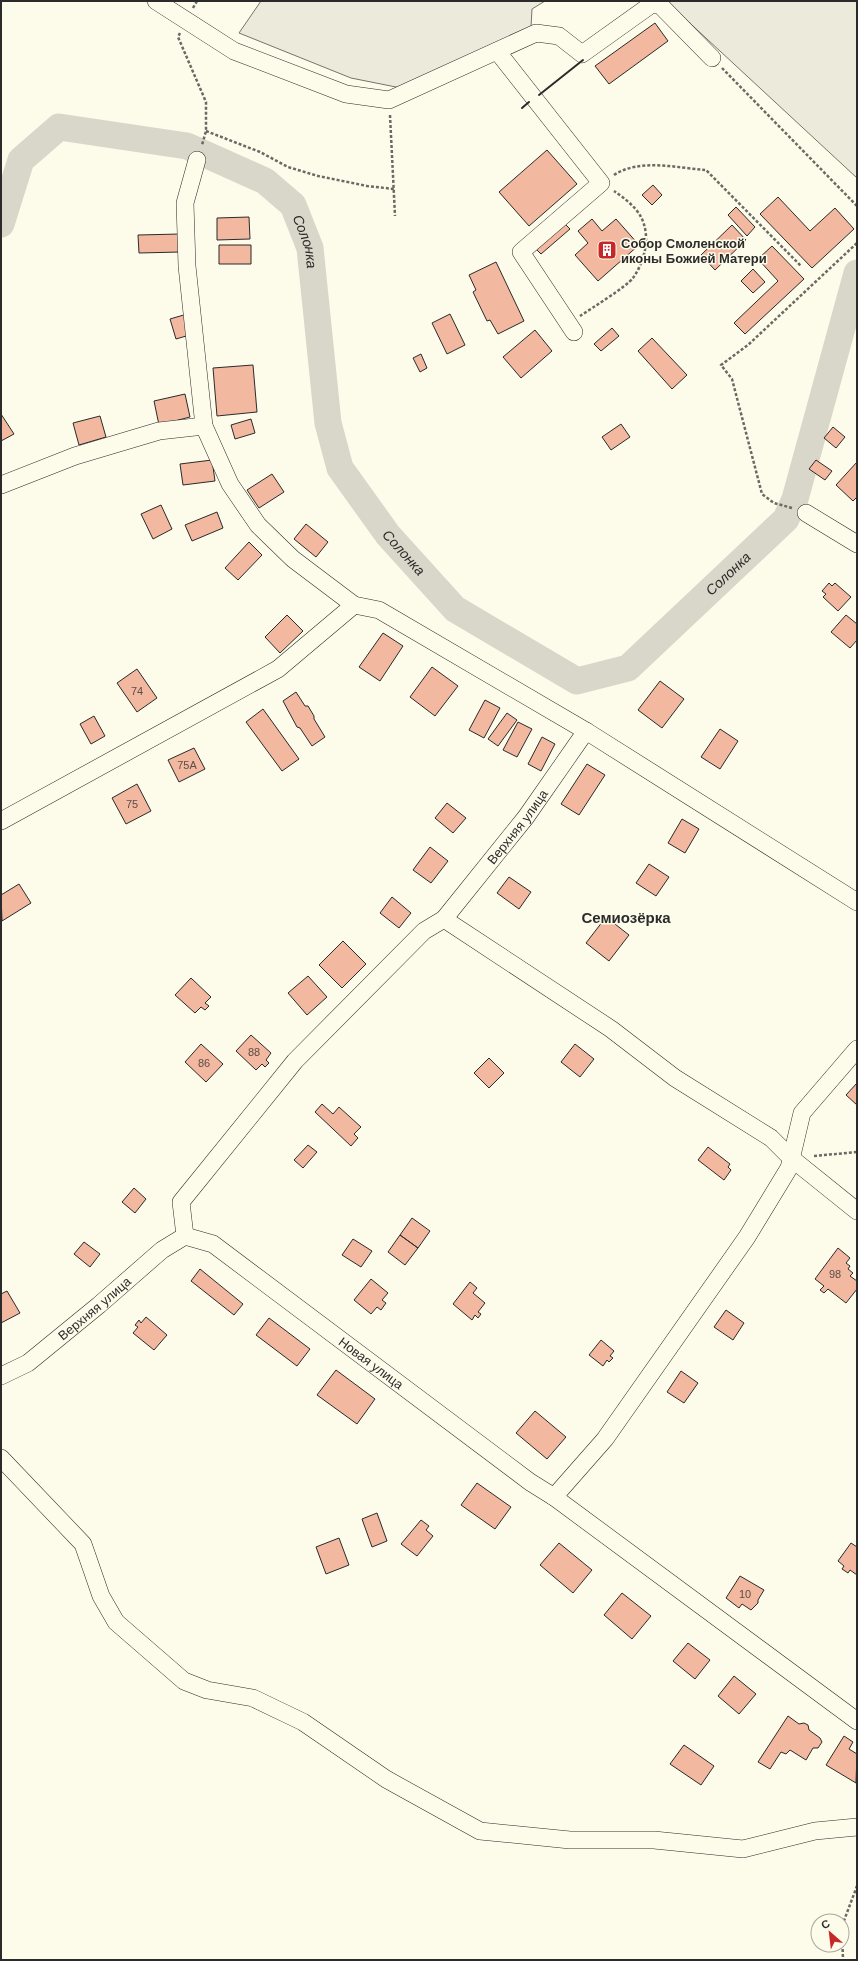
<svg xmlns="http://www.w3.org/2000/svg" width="858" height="1961" viewBox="0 0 858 1961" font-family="Helvetica,sans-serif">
	<rect width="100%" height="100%" fill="#fdfbea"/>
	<!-- green -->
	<path fill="#ecebdb" stroke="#74746e" d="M261 1H545L532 9 531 27 401 88 351 78 239 33Z
		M666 1H857V178Z"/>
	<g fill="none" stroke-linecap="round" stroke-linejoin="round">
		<!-- river -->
		<path stroke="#d8d7c9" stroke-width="27" id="s1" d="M1 224 21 160 59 127 187 146 265 181 293 205 310 248 328 423 340 468 388 535 455 609 577 681 628 668 786 519 795 499 857 273"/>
	</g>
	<!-- building -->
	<path fill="#f2b8a0" stroke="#2b2b2b" d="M655 23 668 41 609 84 595 66Z
		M547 150 577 184 529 226 499 192Z
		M653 185 662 195 652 205 642 195Z
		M778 197 810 231 835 208 854 229 812 268 760 214Z
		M736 207 755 227 747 236 728 215Z
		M249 217 250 239 217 240V218Z
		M592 219 602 231 616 219 639 245 598 281 575 255 588 243 578 231Z
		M564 223 570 229 541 254 535 248Z
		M732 225 746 240 715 270 701 255Z
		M180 234V252L139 253 138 235Z
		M219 245H251V264H219Z
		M772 246 804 279 745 334 734 323 778 281 758 259Z
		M496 262 524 321 498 334 490 320 487 321 473 292 476 290 469 275Z
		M753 269 765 282 753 293 741 281Z
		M187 314 193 334 176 339 170 319Z
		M450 314 465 345 447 354 432 323Z
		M612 328 619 336 601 351 594 344Z
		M535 330 552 351 521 378 503 357Z
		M652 338 687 375 672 389 638 351Z
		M421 354 427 368 420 372 413 358Z
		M253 365 257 412 217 416 213 368Z
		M185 394 190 417 159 425 154 401Z
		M1 414 14 434 1 441Z
		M100 416 106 437 79 445 73 423Z
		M251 419 255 433 235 439 231 425Z
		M621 424 630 437 611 450 602 437Z
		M833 427 845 437 836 448 824 438Z
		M212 460 215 481 183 485 180 464Z
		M816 460 832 471 825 480 809 469Z
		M857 462V497L853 501 836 485Z
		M272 474 284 492 259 508 247 490Z
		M161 505 172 529 153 539 141 514Z
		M217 512 223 528 192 541 185 525Z
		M306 524 328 542 316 557 294 539Z
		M249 542 262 555 238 580 225 568Z
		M829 583 832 586 835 583 851 597 838 611 823 597 826 594 822 591Z
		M287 615 303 631 280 653 265 637Z
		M846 615 857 624V640L850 648 831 632Z
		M383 633 403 646 380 681 359 667Z
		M432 667 458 686 435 716 410 697Z
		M137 669 157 698 137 712 117 683Z
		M660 681 684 699 662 728 638 710Z
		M296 692 305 706H308L314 716V719L325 737 312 746 300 728 297 727 283 701Z
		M485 700 500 708 484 738 469 730Z
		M263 709 299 759 282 771 246 722Z
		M507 713 517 720 498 746 488 739Z
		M94 716 105 736 91 744 80 724Z
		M518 722 532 729 517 757 503 750Z
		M720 729 738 741 720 769 701 757Z
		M542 737 555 744 541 771 528 764Z
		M194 748 205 769 179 782 168 760Z
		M587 764 605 775 579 815 561 804Z
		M137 784 151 811 126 824 112 798Z
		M447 803 466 818 453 833 435 818Z
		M682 819 699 829 685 853 668 843Z
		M430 847 448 861 431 883 413 870Z
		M649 864 669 877 656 896 636 883Z
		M509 877 531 892 519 909 497 893Z
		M19 884 31 903 2 921 1 895Z
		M392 897 411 913 399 928 380 913Z
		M606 917 629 935 609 961 586 943Z
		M343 941 366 964 342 988 319 965Z
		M308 976 327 997 307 1015 288 993Z
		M191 978 211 997 205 1003 209 1006 205 1010 201 1007 195 1013 175 995Z
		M251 1035 271 1053 266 1060 269 1063 265 1067 262 1064 256 1070 236 1051Z
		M201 1044 223 1064 206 1082 185 1062Z
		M575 1044 594 1059 580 1077 561 1062Z
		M489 1058 504 1073 489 1088 474 1073Z
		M857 1083V1105L846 1095Z
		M322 1104 333 1114 339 1107 361 1127 354 1134 358 1138 351 1146 315 1112Z
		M308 1145 317 1152 303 1168 294 1160Z
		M708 1147 730 1164 728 1167 731 1170 724 1180 698 1160Z
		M134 1188 146 1199 135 1213 122 1202Z
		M412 1218 430 1231 418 1248 400 1235Z
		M400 1235 418 1248 405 1265 388 1252Z
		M353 1239 372 1251 361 1267 342 1255Z
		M84 1242 100 1254 90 1267 74 1254Z
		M838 1248 850 1258 846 1263 850 1266 848 1269 853 1273 850 1276 857 1281V1289L846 1303 828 1289 824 1293 820 1290 824 1286 815 1279Z
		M200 1269 243 1304 234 1315 191 1281Z
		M371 1279 388 1293 382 1300 386 1303 381 1310 377 1307 371 1314 354 1300Z
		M470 1282 477 1288 473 1293 485 1303 478 1312 481 1314 478 1318 475 1315 472 1320 453 1304Z
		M7 1291 20 1313 1 1323V1294Z
		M726 1310 744 1323 733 1340 714 1327Z
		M146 1317 167 1335 154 1350 133 1333 138 1327 135 1325 139 1320 141 1323Z
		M269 1318 310 1349 297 1366 256 1335Z
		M601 1340 614 1351 610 1356 613 1358 609 1362 607 1360 603 1366 589 1355Z
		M336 1370 375 1399 357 1424 317 1395Z
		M681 1371 698 1383 684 1403 667 1392Z
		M535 1411 566 1437 547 1459 516 1433Z
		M477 1483 511 1507 495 1529 461 1505Z
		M377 1513 387 1541 372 1547 362 1519Z
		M421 1520 429 1526 426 1530 433 1536 417 1556 401 1544Z
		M339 1538 349 1565 326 1574 316 1547Z
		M559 1543 592 1570 573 1593 540 1565Z
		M851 1543 857 1547V1575L850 1570 848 1573 842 1569 844 1566 838 1561Z
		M740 1576 764 1590 758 1600V1603L751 1610 742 1604 739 1608 726 1598Z
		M622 1593 651 1616 632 1639 604 1615Z
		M688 1643 710 1660 695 1679 673 1661Z
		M734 1676 756 1694 739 1714 718 1696Z
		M788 1716 799 1724 804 1723 808 1725 809 1730 820 1738 822 1742 818 1748H813L806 1760 790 1750 786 1754 781 1752 770 1769 758 1762Z
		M844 1736 853 1742 849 1749 857 1754 856 1783 826 1765Z
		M684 1745 714 1766 701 1785 670 1764Z"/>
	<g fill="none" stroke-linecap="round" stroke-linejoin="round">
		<defs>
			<g id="minor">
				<path d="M156 1 234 51 346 94 389 100 536 33 559 36 582 54 652 4 660 5 712 58"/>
				<path d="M497 51 601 183 521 252 574 332"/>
				<path d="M197 160 185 203 187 266 204 426 230 484 258 525 293 559 354 605 379 610 586 731 857 902"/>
				<path d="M1 485 75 456 159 431 204 426"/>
				<path d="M806 513 857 544"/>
				<path d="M1 821 278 669 354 605"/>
				<path d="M444 919 611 1029 675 1078 771 1138 791 1158 857 1211"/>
				<path id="s2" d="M185 1236 213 1244 530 1482 554 1497 857 1721"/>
				<path id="s3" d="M185 1236 181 1202 295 1061 424 931 444 919 526 817 586 731"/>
				<path id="s4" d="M1 1376 28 1363 99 1305 162 1250 185 1236"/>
				<path d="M1 1458 83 1544 101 1596 116 1622 184 1681 207 1690 253 1698 303 1722 386 1779 480 1831 570 1840H654L743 1849 815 1831 857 1827"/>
				<path d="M554 1497 605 1439 747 1237 789 1168 802 1113 857 1049"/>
			</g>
		</defs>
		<!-- minor casing -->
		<use href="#minor" stroke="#2b2b2b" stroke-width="18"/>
		<!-- path -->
		<path stroke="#6a6964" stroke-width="2.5" stroke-dasharray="3 2" stroke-linecap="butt" d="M193 8 197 1
			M180 33 178 37 206 102V131L202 145
			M722 68 857 206
			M390 115 395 216
			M206 131 260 152 288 167 318 176 367 186 394 189
			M614 175C640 158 677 168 706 170L801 266
			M580 316C592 308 626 287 633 278 645 261 651 236 641 217 636 207 623 197 614 191
			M792 508 774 503 762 494 732 379 721 365 748 345 857 243
			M814 1156 857 1152
			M842 1926 857 1886
			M842 1929 843 1960"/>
		<!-- minor -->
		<use href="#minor" stroke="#fdfbea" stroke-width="17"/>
		<!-- wall -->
		<path stroke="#2b2b2b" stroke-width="2" d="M539 95 583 60
			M522 108 529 102"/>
	</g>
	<!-- icons -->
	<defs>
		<symbol id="building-square" viewBox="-11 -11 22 22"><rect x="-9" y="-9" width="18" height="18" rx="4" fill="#c62828" stroke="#fdfbea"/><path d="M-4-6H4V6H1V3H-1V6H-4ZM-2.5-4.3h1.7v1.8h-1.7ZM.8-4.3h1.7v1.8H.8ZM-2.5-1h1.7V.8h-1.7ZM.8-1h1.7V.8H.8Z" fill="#fff"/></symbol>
	</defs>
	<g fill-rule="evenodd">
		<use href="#building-square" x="596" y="239" width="22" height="22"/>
	</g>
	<g text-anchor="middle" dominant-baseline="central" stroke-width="3" stroke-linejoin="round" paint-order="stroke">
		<!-- number labels -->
		<g font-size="11" fill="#5d4e48">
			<text x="137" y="691">74</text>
			<text x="187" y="765">75А</text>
			<text x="132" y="804">75</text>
			<text x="254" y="1052">88</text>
			<text x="204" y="1063">86</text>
			<text x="835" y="1274">98</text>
			<text x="745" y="1594">10</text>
		</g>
		<!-- poi labels -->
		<g font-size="13" font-weight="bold" fill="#2b2b2b" stroke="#fdfbea" text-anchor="start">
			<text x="621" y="243">Собор Смоленской<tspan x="621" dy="15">иконы Божией Матери</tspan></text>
		</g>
		<!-- street labels -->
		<g font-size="13" fill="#2b2b2b" stroke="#fdfbea">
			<text stroke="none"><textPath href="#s3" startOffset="540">Верхняя улица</textPath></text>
			<text stroke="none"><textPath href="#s4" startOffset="116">Верхняя улица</textPath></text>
			<text stroke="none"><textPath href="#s2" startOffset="227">Новая улица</textPath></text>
		</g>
		<!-- water labels -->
		<g font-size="14" font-style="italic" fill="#2b2b2b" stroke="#fdfbea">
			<text stroke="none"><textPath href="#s1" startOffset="408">Солонка</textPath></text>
			<text stroke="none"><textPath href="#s1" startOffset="744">Солонка</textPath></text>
			<text stroke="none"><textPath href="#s1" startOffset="1152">Солонка</textPath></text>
		</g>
		<!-- quarter labels -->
		<g font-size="15" font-weight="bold" fill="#2b2b2b" stroke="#fdfbea">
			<text x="626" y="917">Семиозёрка</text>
		</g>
	</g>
	<!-- border -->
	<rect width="858" height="1961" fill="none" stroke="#2b2b2b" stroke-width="4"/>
	<!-- north arrow -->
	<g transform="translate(830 1933) rotate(332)"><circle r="19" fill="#fdfbea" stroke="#a9a89e"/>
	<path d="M0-3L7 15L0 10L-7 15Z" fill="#c62828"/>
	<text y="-6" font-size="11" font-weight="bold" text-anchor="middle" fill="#2b2b2b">С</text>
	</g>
</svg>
